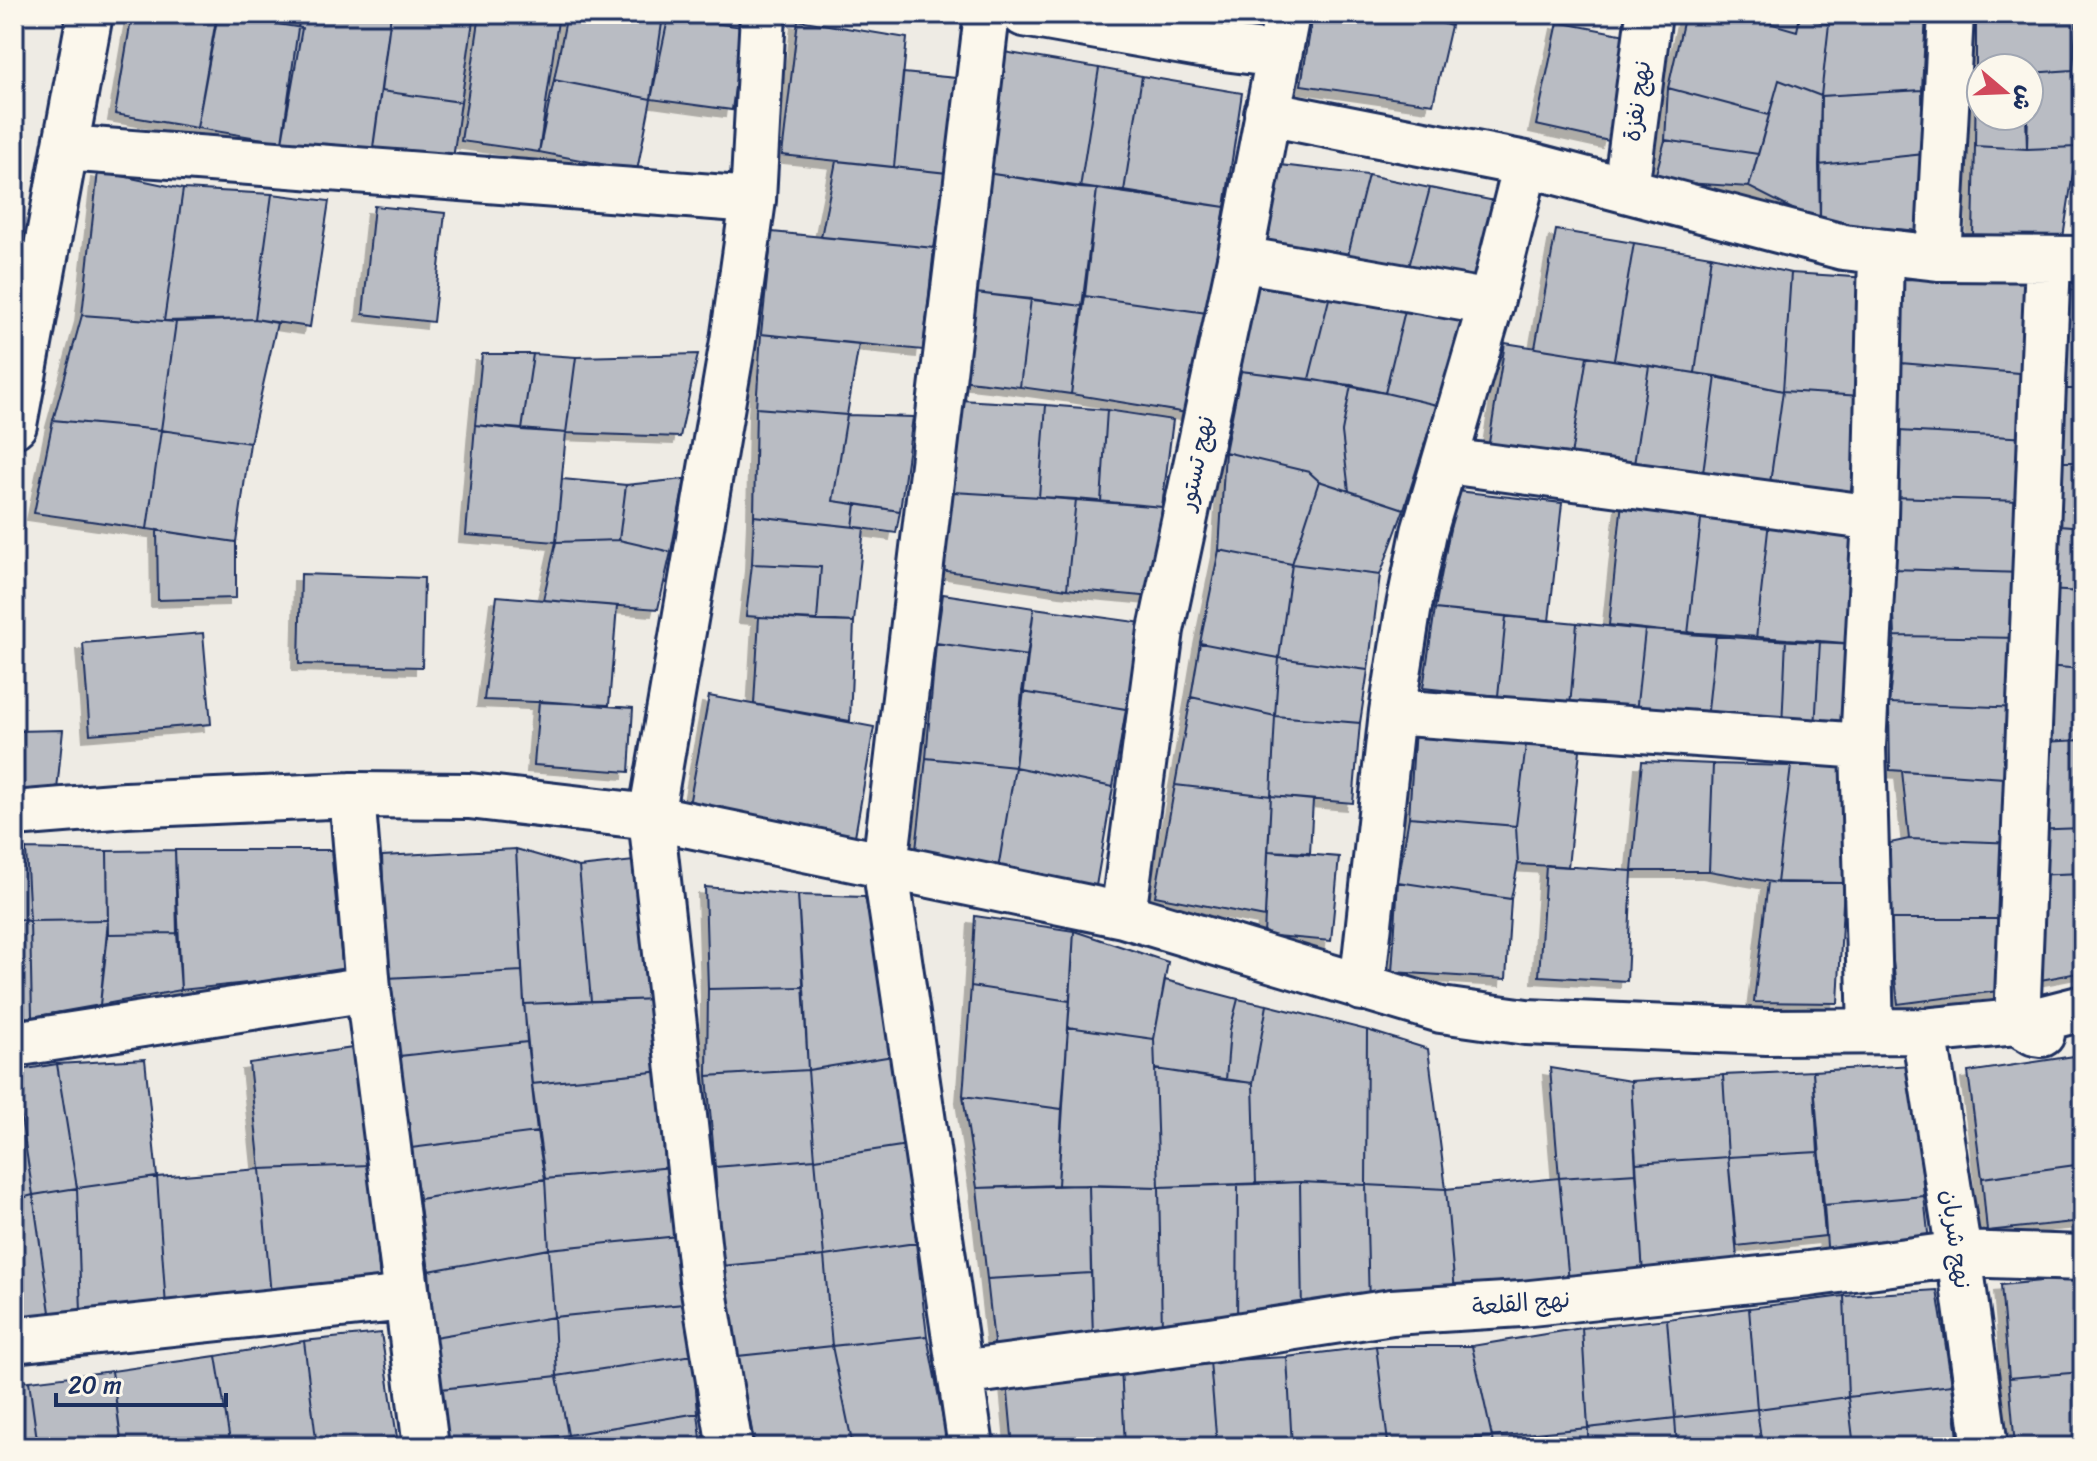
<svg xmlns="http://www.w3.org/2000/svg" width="2097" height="1461" viewBox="0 0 2097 1461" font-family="Sriracha,'Playpen Sans Arabic',sans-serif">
	<defs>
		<filter id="shadow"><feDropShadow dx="-7" dy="7" stdDeviation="0" flood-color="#0004"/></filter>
	</defs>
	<rect width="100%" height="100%" fill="#eeebe4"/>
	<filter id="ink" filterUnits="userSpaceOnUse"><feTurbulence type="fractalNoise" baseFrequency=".0125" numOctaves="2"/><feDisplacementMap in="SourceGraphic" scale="16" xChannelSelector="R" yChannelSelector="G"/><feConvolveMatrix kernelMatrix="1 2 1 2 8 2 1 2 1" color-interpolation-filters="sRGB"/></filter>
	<g filter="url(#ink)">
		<!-- building -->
		<path fill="#b9bcc3" stroke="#1b2f5e" stroke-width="2" filter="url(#shadow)" d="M132 14H217L197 128 115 114Z
			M218 14 302 28 282 142 197 128Z
			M300 14H391L372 155 282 142Z
			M391 14H474L461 102 381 91Z
			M480 14H559L539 152 461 141Z
			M567 14H642L668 19 651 99 554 80Z
			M1158 14H1261L1259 28Z
			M1313 14H1410L1451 26 1433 104 1301 85Z
			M1410 14H1453L1451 26Z
			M1685 14H1738L1797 31 1800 16 1829 24 1821 96 1779 80 1769 115 1668 88Z
			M1738 14H1829V24L1800 16 1797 31Z
			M1829 14H1897L1829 24Z
			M1897 14H1926L1922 90 1821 96 1829 24Z
			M1976 14H2077L2073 70 2029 73V68H1981V72L1976 71Z
			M663 16 743 27 732 110 651 99Z
			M798 20 907 38 894 167 782 155Z
			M1558 22 1631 36 1609 141 1536 125Z
			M1004 52 1099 68 1080 188 986 173Z
			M1099 68 1142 76 1124 191 1080 188Z
			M2073 70 2077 147 2027 149 2029 73Z
			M1976 71 1981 72V116H2026L2027 149 1975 146Z
			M903 73 956 78 947 173 894 167Z
			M1142 76 1242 93 1225 207 1124 191Z
			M554 80 651 99 637 171 539 152Z
			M1779 80 1821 96 1820 223 1749 187Z
			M1668 88 1769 115 1758 154 1665 140Z
			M1922 90 1924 154 1819 165 1821 96Z
			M381 91 461 102 452 166 372 155Z
			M1665 140 1758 154 1749 187 1654 181Z
			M1975 146 2027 149 2077 147 2063 238 1973 236Z
			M1924 154 1921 231 1820 223 1819 165Z
			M836 161 947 173 934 248 821 237Z
			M1280 165 1368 175 1344 271 1265 257Z
			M98 171 183 189 164 321 82 315Z
			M986 173 1097 189 1082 306 966 292Z
			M1368 175 1430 188 1406 278 1344 271Z
			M1430 188 1500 202 1473 288 1406 278Z
			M183 189 272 194 255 319 164 321Z
			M1097 189 1225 207 1207 313 1085 296Z
			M272 194 329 201 310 327 255 319Z
			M374 206 445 213 433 322 363 314Z
			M1556 230 1634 243 1614 360 1535 348Z
			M772 232 934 248 923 350 761 334Z
			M1634 243 1711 256 1695 373 1614 360Z
			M1711 256 1791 273 1783 391 1695 373Z
			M1254 269 1332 287 1309 379 1241 371Z
			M1791 273 1869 278 1861 396 1783 391Z
			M1903 279 2034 280 2030 374 1901 363Z
			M1332 287 1408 298 1385 393 1309 379Z
			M2062 290H2083V389H2056Z
			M966 292 1031 299 1020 387 960 380Z
			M1085 296 1207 313 1187 413 1071 394Z
			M1408 298 1477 310 1437 405 1385 393Z
			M1031 299 1082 306 1071 394 1020 387Z
			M82 315 176 322 161 430 53 420Z
			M255 319 277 323 250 443 161 430 176 322Z
			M761 334 859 344 847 415 756 408Z
			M1505 343 1587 356 1570 462 1488 449Z
			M482 354H533L522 430 475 425Z
			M533 354 576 357 566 433 522 430Z
			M698 354 680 437 566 433 576 357Z
			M1587 356 1649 366 1633 471 1570 462Z
			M1901 363 2030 374 2029 438 1899 431Z
			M1649 366 1716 376 1702 480 1633 471Z
			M1241 371 1351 385 1342 432 1349 491 1319 481 1309 472 1225 452Z
			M1716 376 1783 391 1769 490 1702 480Z
			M1351 385 1437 405 1404 509 1349 491 1342 432Z
			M2056 389H2083V462H2052Z
			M1783 391 1861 396 1850 500 1769 490Z
			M960 400 1046 405 1039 497 953 492Z
			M1046 405 1107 410 1101 502 1039 497Z
			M756 408 847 415 833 501 856 504 853 527 754 516Z
			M1107 410 1173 420 1162 507 1101 502Z
			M847 415 913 417 900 511 833 501Z
			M53 420 161 430 147 529 34 513Z
			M475 425 566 433 556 542 466 535Z
			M161 430 250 443 236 542 147 529Z
			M1899 431 2029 438 2022 501 1891 497Z
			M1225 452 1309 472 1319 481 1292 564 1219 550Z
			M2052 462H2083V527L2048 524Z
			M562 479 626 485 619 540 556 542Z
			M685 479 671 552 619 540 626 485Z
			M1319 481 1404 509 1380 575 1292 564Z
			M1457 491 1562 503 1549 621 1435 609Z
			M953 492 1076 499 1067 589 940 570Z
			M1891 497 2022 501 2023 573 1892 569Z
			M1076 499 1162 507 1153 597 1067 589Z
			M1622 502 1702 511 1688 634 1609 625Z
			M856 504 900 511 896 533 853 527Z
			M1702 511 1769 521 1756 639 1688 634Z
			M754 516 864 528 854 622 817 621 821 567 752 564Z
			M1769 521 1863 529 1856 644 1756 639Z
			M2048 524 2083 527V592L2046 590Z
			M157 530 236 542V598L158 600Z
			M619 540 671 552 658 609 543 600 556 542Z
			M1219 550 1292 564 1279 658 1200 643Z
			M752 564 821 567 817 621 746 616Z
			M1292 564 1380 575 1368 670 1279 658Z
			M1892 569 2023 573 2022 638 1895 636Z
			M301 574 424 578 422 667 299 664Z
			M2046 590 2083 592V669L2044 666Z
			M943 594 1034 608 1028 656 936 643Z
			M497 596 617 606 609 705 484 700Z
			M1034 608 1143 623 1126 709 1022 692Z
			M1435 609 1506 616 1498 696 1423 688Z
			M1506 616 1577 623 1570 707 1498 696Z
			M759 617 854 622 850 721 754 704Z
			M1577 623 1645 630 1636 713 1570 707Z
			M1645 630 1716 634 1707 720 1636 713Z
			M203 633 211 724 90 734 83 643Z
			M1716 634 1786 639 1782 727 1707 720Z
			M1895 636 2022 638V708L1889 703Z
			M1786 639 1820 641 1815 729 1782 727Z
			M1820 641 1856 644 1852 731 1815 729Z
			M936 643 1028 656 1015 767 926 758Z
			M1200 643 1279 658 1275 716 1191 697Z
			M1279 658 1368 670 1360 723 1275 716Z
			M2044 666 2083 669V740L2042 742Z
			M1022 692 1126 709 1113 787 1015 767Z
			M709 696 874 727 855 836 689 805Z
			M1191 697 1275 716 1271 796 1175 785Z
			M539 701 633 708 629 772 534 765Z
			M1889 703 2022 708 2019 779 1890 770Z
			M1275 716 1360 723 1353 803 1271 796Z
			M1415 729 1526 744 1516 826 1409 817Z
			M63 730 57 790 14 789V731Z
			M2083 740V828L2030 830 2042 742Z
			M1526 744 1580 750 1568 867 1518 864 1516 826Z
			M926 758 1015 767 998 869 916 850Z
			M1642 761 1713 764 1709 871H1632Z
			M1713 764 1791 766 1777 883 1709 871Z
			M1791 766H1850L1844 883H1777Z
			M1015 767 1113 787 1096 886 998 869Z
			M1902 771 2019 779 2017 843 1909 839Z
			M1175 785 1271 796 1265 917 1155 896Z
			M1271 796 1313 800 1310 853 1268 851Z
			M1409 817 1516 826 1518 864 1511 899 1398 882Z
			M2083 828V873L2032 875 2030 830Z
			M1909 839 2017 843 2012 919H1888L1890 843Z
			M14 849H26L30 921 14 919Z
			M26 849 107 851 108 920 30 921Z
			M516 849 579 867 591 1001 524 1004Z
			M516 849 522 971 387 978 382 856Z
			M175 850H331L343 973 181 990Z
			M175 850 177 933 108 934 107 851Z
			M1268 851 1339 857 1331 941 1264 935Z
			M643 860 658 999 591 1001 579 867Z
			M1546 865 1632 871 1627 981 1539 976Z
			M2083 873V972L2025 983 2032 875Z
			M1398 882 1511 899 1506 979 1392 972Z
			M1768 882 1844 883 1838 1003 1754 1002Z
			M705 887 798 895 804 987 708 989Z
			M798 895 865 897 899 1055 808 1070Z
			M975 916 1074 931 1070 1001 971 986Z
			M14 919 30 921 32 1017 14 1018Z
			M1888 919H2012L2013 989 1898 1004Z
			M108 920 100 1005 32 1017 30 921Z
			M1074 931 1168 962 1154 1039 1068 1027Z
			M177 933 181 990 100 1005 108 934Z
			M522 971 527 1042 400 1056 387 978Z
			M1165 980 1238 999 1230 1030 1226 1080 1155 1069 1154 1039Z
			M971 986 1070 1001 1062 1109 963 1096Z
			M804 987 808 1070 707 1076 708 989Z
			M658 999 663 1071 532 1084 524 1004Z
			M1238 999 1267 1005 1253 1083 1226 1080 1230 1030Z
			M1267 1005 1367 1030 1366 1185 1300 1182 1256 1184 1253 1083Z
			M1068 1027 1154 1039 1159 1187 1058 1185Z
			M1367 1030 1428 1049 1446 1189 1366 1185Z
			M527 1042 537 1132 411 1148 400 1056Z
			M353 1048 369 1165 260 1169 249 1063Z
			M899 1055 908 1145 815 1159 808 1070Z
			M2081 1055 2083 1164 1982 1178 1968 1072Z
			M145 1059 157 1177 77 1188 57 1064Z
			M57 1064 77 1188 33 1195 14 1071Z
			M1913 1065 1924 1196 1824 1205 1813 1071Z
			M1550 1068 1631 1081 1636 1173 1559 1178Z
			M1155 1069 1253 1083 1256 1184 1159 1187Z
			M808 1070 815 1159 715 1167 707 1076Z
			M14 1071 33 1195 14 1200Z
			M663 1071 672 1167 545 1179 532 1084Z
			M1813 1071 1818 1152 1728 1157 1723 1075Z
			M1723 1075 1728 1157 1636 1163 1631 1081Z
			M963 1096 1062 1109 1058 1185 977 1188Z
			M537 1132 545 1179 419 1199 411 1148Z
			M908 1145 916 1243 824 1256 815 1159Z
			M1818 1152 1825 1236 1737 1246 1728 1157Z
			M1728 1157 1738 1269 1643 1275 1636 1163Z
			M815 1159 824 1256 722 1266 715 1167Z
			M2083 1164V1221L1987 1231 1982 1178Z
			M369 1165 380 1281 271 1296 260 1169Z
			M672 1167 678 1236 549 1249 545 1179Z
			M260 1169 271 1296 166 1307 157 1177Z
			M1636 1173 1643 1275 1569 1282 1559 1178Z
			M157 1177 166 1307 81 1313 77 1188Z
			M1559 1178 1569 1282 1455 1292 1446 1189Z
			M545 1179 549 1249 429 1271 419 1199Z
			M1300 1182 1302 1315 1237 1327 1238 1184Z
			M1300 1182 1366 1185 1369 1306 1302 1315Z
			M1238 1184 1237 1327 1162 1330 1159 1187Z
			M1089 1185 1091 1273 987 1279 977 1188Z
			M1089 1185 1159 1187 1162 1330 1093 1338Z
			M1366 1185 1446 1189 1455 1292 1369 1306Z
			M77 1188 81 1313 52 1326 33 1195Z
			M33 1195 52 1326H14V1200Z
			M1924 1196 1930 1251 1828 1260 1824 1205Z
			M678 1236 683 1304 554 1317 549 1249Z
			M916 1243 927 1336 832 1346 824 1256Z
			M549 1249 554 1317 434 1337 429 1271Z
			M824 1256 832 1346 738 1356 722 1266Z
			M1091 1273 1093 1338 995 1351 987 1279Z
			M2083 1277V1372L2009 1378 2001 1285Z
			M1937 1290 1952 1385 1848 1397 1844 1296Z
			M1844 1296 1848 1397 1757 1409 1749 1308Z
			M683 1304 693 1355 557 1376 554 1317Z
			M1749 1308 1757 1409 1675 1418 1667 1319Z
			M554 1317 557 1376 441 1389 434 1337Z
			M1667 1319 1675 1418 1588 1428 1582 1328Z
			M1582 1328 1588 1428 1492 1437 1472 1346Z
			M381 1333 397 1437 350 1447H317L304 1341Z
			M927 1336 948 1445 936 1447H853L832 1346Z
			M304 1341 317 1447H231L216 1356Z
			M832 1346 852 1442 817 1447H755L738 1356Z
			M1376 1346 1388 1443 1357 1447H1292L1287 1357Z
			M1376 1346H1472L1492 1437 1388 1443Z
			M693 1355 698 1413 568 1435 557 1376Z
			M216 1356 231 1447H122L112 1371Z
			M1287 1357 1292 1447H1217L1210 1361Z
			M1210 1361 1217 1447H1125L1121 1366Z
			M1121 1366 1125 1447H1013L1007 1382Z
			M112 1371 122 1447H38L29 1381Z
			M2083 1372V1447H2015L2009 1378Z
			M557 1376 568 1435 447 1447 441 1389Z
			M29 1381 38 1447H14V1382Z
			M1952 1385 1959 1447H1854L1848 1397Z
			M1848 1397 1854 1447H1762L1757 1409Z
			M1757 1409 1762 1447H1677L1675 1418Z
			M698 1413 702 1447H570L568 1435Z
			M1675 1418 1677 1447H1588V1428Z
			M1588 1428V1447H1493L1492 1437Z
			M568 1435 570 1447H457Z
			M397 1437 399 1447H350Z
			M1492 1437 1493 1447H1388V1443Z"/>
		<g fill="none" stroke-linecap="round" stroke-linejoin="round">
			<defs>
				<path id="minor" d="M1024 14 1200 45 1279 55
					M1267 113 1526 164 1843 247 1938 258 2083 259
					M65 148 753 200
					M1626 189 1649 14
					M1938 258 1951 14
					M1240 259 1491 303
					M14 425 90 14
					M1447 461 1875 518
					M1392 712 1863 746
					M352 795 368 989 426 1447
					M14 814 126 805 352 795 469 796 651 817 1123 915 1441 1010 1526 1022 1767 1032 1924 1031 2036 1020 2083 1008
					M1123 915 1161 630 1240 259 1287 14
					M1362 988 1392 712 1408 611 1424 532 1491 303 1526 164
					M1871 1031 1863 746 1875 518 1881 253
					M1924 1031 1959 1254 1985 1447
					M2042 1034 2035 1033 2017 1022 2048 261
					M14 1044 368 989
					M14 1340 406 1298
					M960 1373 1210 1340 1392 1312 1521 1304 1809 1274 1959 1254 2083 1258
					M730 1447 702 1279 651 817 733 341 753 200 763 14
					M971 1447 885 865 987 14"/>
			</defs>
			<!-- minor casing -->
			<use href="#minor" stroke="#1b2f5e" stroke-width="50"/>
			<!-- minor -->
			<use href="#minor" stroke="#fbf7ec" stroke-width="44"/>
		</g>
	</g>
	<g text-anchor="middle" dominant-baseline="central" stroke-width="8" stroke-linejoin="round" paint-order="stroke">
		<!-- street labels -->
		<g font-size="24" fill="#1b2f5e" stroke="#fbf7ec">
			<text transform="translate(1637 101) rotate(-82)">نهج نفزة</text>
			<text transform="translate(1196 463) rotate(-78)">نهج تستور</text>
			<text transform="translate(1956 1239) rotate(82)">نهج شربان</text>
			<text transform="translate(1521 1303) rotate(-5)">نهج القلعة</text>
		</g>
	</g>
	<!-- margin -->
	<rect width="2097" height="1461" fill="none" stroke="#fbf7ec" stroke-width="48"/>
	<rect x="24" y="24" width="2049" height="1413" fill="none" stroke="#1b2f5e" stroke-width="3" filter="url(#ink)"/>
	<!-- north arrow -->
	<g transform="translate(2005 92) rotate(109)"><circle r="38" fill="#fbf7ec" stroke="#a1a7b3" stroke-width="2"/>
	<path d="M0-6L14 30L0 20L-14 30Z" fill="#d1495b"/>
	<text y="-12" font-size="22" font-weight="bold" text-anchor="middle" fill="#1b2f5e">ش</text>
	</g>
	<!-- scale -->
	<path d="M56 1393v12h170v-12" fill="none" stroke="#1b2f5e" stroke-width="4"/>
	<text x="68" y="1393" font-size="24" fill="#1b2f5e" stroke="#fbf7ec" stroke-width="6" paint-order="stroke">20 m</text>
</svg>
